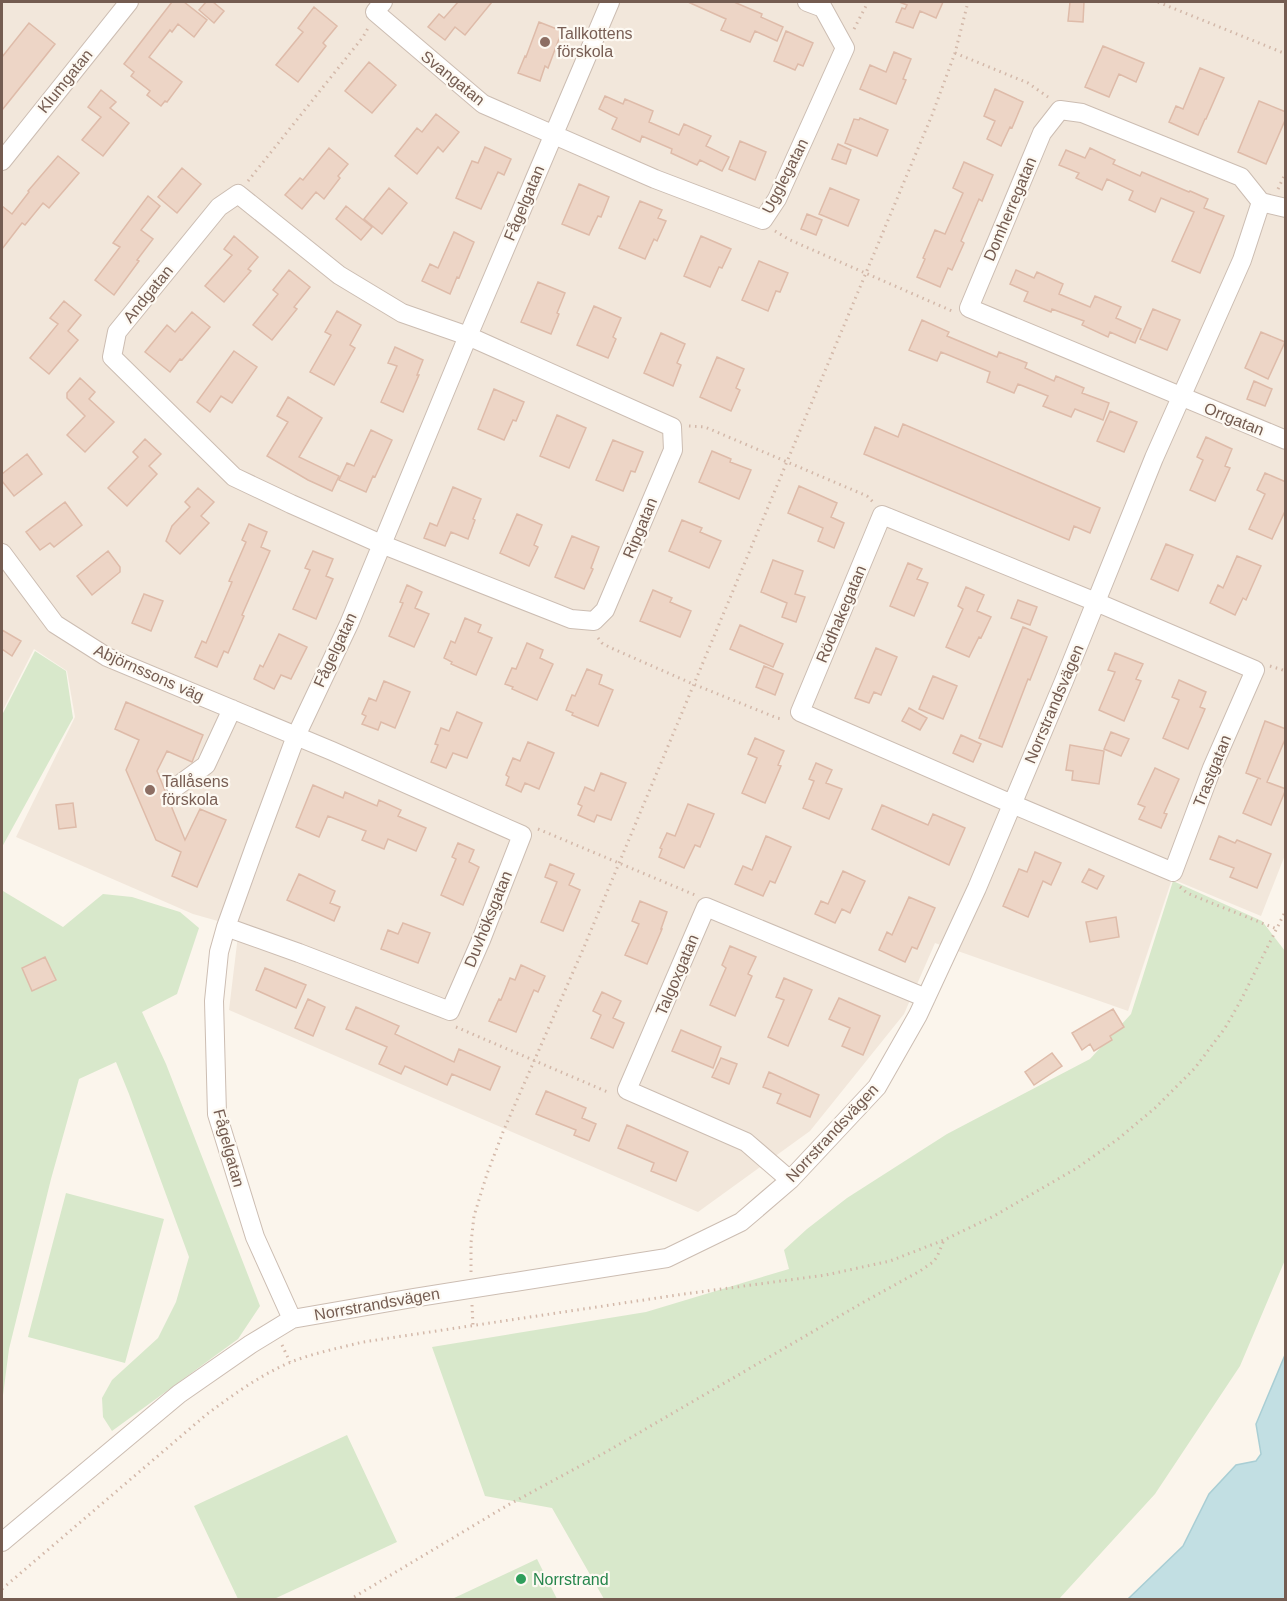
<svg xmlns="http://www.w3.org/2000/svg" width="1287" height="1601" viewBox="0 0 1287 1601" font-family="Helvetica,sans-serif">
	<rect width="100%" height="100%" fill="#fbf5ec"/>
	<!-- residential -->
	<path fill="#f2e7db" d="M2 2H1285V855L1261 916 1172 879 1128 1011 935 943 904 1014 810 1131 698 1212 229 1010 239 927 193 914 16 837 75 717 67 671 34 649 2 712Z"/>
	<!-- green -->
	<path fill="#d8e8cb" d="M35 651 66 671 73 718 2 847V715Z
		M2 858 3 891 63 927 103 894 132 897 180 912 199 928 177 994 142 1012 166 1064 260 1306 238 1339 112 1431 103 1417 102 1398 112 1380 158 1338 176 1302 189 1257 129 1094 116 1062 79 1079 51 1179 9 1349 2 1403Z
		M1173 881 1262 921 1285 951V1260L1240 1366 1155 1494 1059 1599H604L552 1508 485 1496 432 1347 646 1312 789 1269 784 1250 807 1229 847 1198 947 1134 1090 1059 1131 1014Z
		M66 1193 164 1219 125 1363 28 1337Z
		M347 1435 397 1542 274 1599H238L194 1506Z
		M537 1559 557 1599H452Z"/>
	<!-- water -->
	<path fill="#c2dfe3" stroke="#a9ced4" stroke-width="1.5" d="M1285 1355V1599H1128L1183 1546 1209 1494 1236 1465 1256 1461 1261 1454 1256 1424Z"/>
	<!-- building -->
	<path fill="#edd5c6" stroke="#debba9" stroke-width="1.5" d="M172 2H184L207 20 194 37 178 24 172 32 170 30 149 57 182 82 167 102 165 101 161 106 147 95 150 91 131 76 134 72 124 64Z
		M206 2H213L224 11 214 23 199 10Z
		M458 2H492L465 35 455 27 445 40 428 27 439 14 444 18Z
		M688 2H734L762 14 761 17 783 27 777 41 755 31 750 42 721 30 726 19Z
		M899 2H943L936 18 920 11 913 28 896 22 902 8 905 9 907 5Z
		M1070 2H1084L1083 22 1068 21Z
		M314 7 337 26 323 43 326 46 298 82 276 65 303 32 298 28Z
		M539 22 562 31 548 68 545 66 540 81 518 73 525 56 526 57Z
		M29 23 55 44 2 110V57Z
		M786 31 813 43 803 66 798 64 795 70 774 61Z
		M1103 46 1144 63 1136 82 1119 74 1109 97 1085 87Z
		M894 52 911 59 903 79 906 80 896 104 860 89 870 65 886 72Z
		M369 62 396 85 372 113 345 91Z
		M1200 68 1224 78 1206 119H1205L1198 135 1169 122 1176 106 1183 109Z
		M995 89 1023 102 1012 128 1010 127 1001 146 987 139 995 121 984 116Z
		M101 90 116 102 110 108 129 123 103 156 82 140 101 117 88 107Z
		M605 96 623 104 625 99 653 111 649 122 679 135 684 124 711 136 706 146 729 157 722 171 700 160 697 165 671 153 672 149 642 136 640 142 612 129 617 118 599 109Z
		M1259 101 1286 112V118L1266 164 1238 152Z
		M436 114 459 132 443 152 438 147 417 174 395 156 417 128 422 132Z
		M860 118 888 130 877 156 845 143 854 119 859 120Z
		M740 141 766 152 755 180 729 169Z
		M838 144 851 150 846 164 832 159Z
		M485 147 511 159 504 175 498 172 481 209 456 198 472 161 478 163Z
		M329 148 348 164 338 176 340 178 324 199 316 192 302 209 285 195 300 178 303 180Z
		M1090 148 1115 160 1113 164 1140 176 1142 172 1189 192 1190 191 1208 199 1204 208 1224 216 1200 273 1172 261 1194 212 1161 198 1155 212 1129 200 1133 191 1107 179 1102 190 1076 178 1079 173 1059 165 1066 150 1085 158Z
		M58 156 79 173 49 208 43 203 25 225 22 223 2 249V206L12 214 29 192 28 191Z
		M964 162 993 175 982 201 979 199 961 241 964 243 952 270 948 268 940 287 917 277 925 259 923 258 935 230 945 234 963 193 953 188Z
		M182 168 201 184 177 213 158 197Z
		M579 184 609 197 601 217 598 216 589 235 562 224Z
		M389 188 407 203 382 234 364 219Z
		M830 188 859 200 848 226 819 214Z
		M148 196 160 206 141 230 153 239 137 260 139 261 114 295 95 280 120 247 113 243Z
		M640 201 662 210 658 218 666 221 657 241 654 239 645 259 619 248Z
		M346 206 372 227 361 240 336 219Z
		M807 214 822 220 816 235 801 229Z
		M454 232 474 242 459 278 457 277 450 294 422 281 430 264 438 268Z
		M234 236 258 257 248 269 251 271 224 302 205 286 232 255 224 249Z
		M701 236 731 249 722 268 719 267 710 287 684 276Z
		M759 261 788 273 780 292 776 291 768 311 742 300Z
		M289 270 310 287 294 307 297 309 272 340 253 325 278 294 273 290Z
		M1016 270 1034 278 1037 272 1063 284 1059 294 1090 307 1095 296 1121 307 1116 318 1141 329 1135 343 1110 332 1108 337 1082 325 1084 321 1052 309 1051 312 1024 301 1028 292 1010 284Z
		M538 282 565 293 557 313 559 314 551 334 521 322Z
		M64 301 81 315 68 331 78 340 49 374 30 358 58 324 50 318Z
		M594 306 621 318 613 337 616 339 608 358 577 345Z
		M1153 309 1180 320 1167 350 1140 339Z
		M337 311 361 325 350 345 355 348 334 385 310 372 331 335 325 332Z
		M192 312 210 327 182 360 180 359 170 372 145 352 167 325 175 332Z
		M922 320 949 332 947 336 997 357 999 352 1027 363 1025 368 1054 381 1056 376 1084 388 1082 393 1109 403 1103 420 1075 409 1071 417 1043 406 1048 396 1018 384 1014 393 987 382 990 372 941 352 937 361 909 350Z
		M1261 332 1285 342 1268 379 1245 368Z
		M661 333 685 344 677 363 681 365 673 386 644 373Z
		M395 347 423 360 417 375H419L403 412 381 402 397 366 388 363Z
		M234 351 257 367 232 403 221 396 210 412 197 402Z
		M717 357 744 369 736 388 740 390 731 411 700 397Z
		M80 378 95 392 89 399 114 422 85 452 67 435 85 416 67 398V393Z
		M1254 381 1272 389 1265 406 1247 399Z
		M494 389 524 402 516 421 513 420 504 440 478 429Z
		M288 397 322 418 299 457 339 476 332 491 308 480 267 456 288 422 277 416Z
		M1110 411 1137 422 1124 452 1097 441Z
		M557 415 586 428 569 468 540 456Z
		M903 424 1100 508 1090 533 1074 526 1069 540 864 454 875 427 898 437Z
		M371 430 392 440 375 477 373 476 366 492 339 480 347 463 354 466Z
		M1206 437 1232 449 1225 466 1230 468 1215 501 1190 490 1203 460 1197 457Z
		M145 439 161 454 149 466 157 474 127 506 108 488 138 457 133 452Z
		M613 440 643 452 635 472 631 471 623 491 596 480Z
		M712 451 731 459 730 462 751 470 739 499 699 482Z
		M27 454 42 474 14 496 2 481V474Z
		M1265 473 1286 482V509L1272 539 1249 529 1265 494 1257 490Z
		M799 486 837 503 831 517 844 523 834 548 818 541 823 528 788 513Z
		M453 487 481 499 473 519 475 520 468 539 451 532 445 546 424 538 430 523 437 526Z
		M198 488 214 502 201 516 209 523 180 554 166 541 172 526 190 507 185 502Z
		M65 502 82 525 54 547 50 543 40 550 26 532Z
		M517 514 542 525 534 545 538 547 529 566 500 553Z
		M682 520 702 528 700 532 721 541 709 568 669 551Z
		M249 524 267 532 261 547 270 551 242 615 244 616 228 653 224 651 217 667 195 657 202 641 206 643 232 582 229 581 246 542 242 540Z
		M572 536 599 547 591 568 593 569 584 589 555 577Z
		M1166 544 1193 555 1178 591 1151 579Z
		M108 551 120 567V572L92 595 77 576Z
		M313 551 333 559 326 576 333 579 316 619 293 609 310 570 305 568Z
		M1237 556 1261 566 1246 600 1243 598 1235 615 1210 603 1218 585 1223 588Z
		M773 560 803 571 795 594 805 597 796 622 782 617 787 603 761 592Z
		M908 563 922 569 917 579 928 583 914 616 890 606Z
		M407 585 422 592 415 608 429 614 414 647 389 636 403 603 400 602Z
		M966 587 984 595 977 611 991 617 981 638 979 637 969 657 946 647 963 609 958 606Z
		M653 590 672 598 670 602 691 611 680 637 640 621Z
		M144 594 163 601 151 631 132 623Z
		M1018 600 1037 607 1030 625 1011 618Z
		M465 618 481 625 478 632 492 638 476 675 451 664 452 662 444 658 451 641 455 643Z
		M740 625 783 644 773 667 730 649Z
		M1023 627 1047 637 1030 680 1028 679 1002 747 979 738Z
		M2 630 21 641 12 656 2 649Z
		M279 634 307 647 291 679 281 675 274 689 254 679 260 665 263 667Z
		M527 643 543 650 540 658 553 664 537 700 512 689 513 687 505 684 512 668 516 669Z
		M876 648 897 657 881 695 874 692 869 703 855 698Z
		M1115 653 1143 664 1136 679 1141 681 1124 721 1099 710 1115 672 1108 670Z
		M764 666 783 674 775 695 756 687Z
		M587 669 602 675 599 684 613 690 598 726 572 715 573 713 566 710 572 695 575 696Z
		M933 676 957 686 943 719 919 709Z
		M1179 680 1206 692 1200 707 1205 709 1188 749 1163 738 1179 700 1172 697Z
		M384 681 410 692 395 728 381 722 378 730 362 724 366 716 362 714 369 698 376 701Z
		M126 702 203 735 192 762 167 751 157 771 185 840 200 809 226 820 197 887 172 876 181 852 156 840 126 770 139 740 115 729Z
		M909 708 927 718 920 730 902 721Z
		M457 712 482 723 467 758 453 753 446 768 431 762 438 745 435 744 441 728 449 731Z
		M1265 721 1286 729V737L1267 782 1286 789 1271 825 1243 813 1258 778 1261 779 1246 773Z
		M1111 732 1129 739 1121 756 1104 749Z
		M961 735 981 744 973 762 953 753Z
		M755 738 784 751 778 765 781 766 765 803 742 793 757 758 748 754Z
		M528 742 554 753 539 789 525 783 521 792 506 785 509 777 506 775 513 758 520 761Z
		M1070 745 1104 751 1099 784 1072 780 1073 771 1066 770Z
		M816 763 832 770 826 783 842 789 829 819 803 808 814 781 809 779Z
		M1155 768 1179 779 1164 813 1167 814 1161 828 1139 819 1145 807 1138 804Z
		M601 773 626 783 611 820 597 815 594 822 578 815 582 806 578 804 585 787 594 791Z
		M313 785 343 798 345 792 377 806 379 800 401 810 398 816 426 828 416 851 388 839 384 849 362 840 366 831 328 816 319 837 296 827Z
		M73 803 76 827 59 829 56 805Z
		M688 804 714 814 700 847 695 845 684 868 659 857 662 849 660 848 667 833 675 836Z
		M882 805 928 825 933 814 965 828 949 865 872 829Z
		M766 836 791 847 775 883 770 881 763 896 735 884 743 866 752 870Z
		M1219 836 1235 843 1237 840 1271 854 1257 888 1230 877 1234 868 1210 859Z
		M458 843 474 850 469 862 479 867 463 905 441 895 456 859 452 857Z
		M1035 852 1061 863 1051 885 1043 881 1028 917 1003 906 1019 869 1027 872Z
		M550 864 574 874 569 885 580 890 563 931 541 922 557 882 545 877Z
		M1089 869 1104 876 1097 889 1082 882Z
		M843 871 865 881 850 913 842 909 835 923 815 914 821 901 828 904Z
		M299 874 335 891 330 903 340 907 334 921 287 900Z
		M909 897 935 908 917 949 912 947 905 962 879 950 887 932 892 935Z
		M640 901 667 912 661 929H662L647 964 625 955 639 924 632 921Z
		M1116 917 1119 937 1090 942 1086 922Z
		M403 923 430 933 418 963 381 949 388 930 398 934Z
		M730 946 756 957 748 974 752 976 735 1016 710 1005 726 968 722 965Z
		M45 957 56 980 32 991 22 968Z
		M521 965 545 976 538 992 534 990 516 1032 489 1021 499 999 501 1000 510 978 515 980Z
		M265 968 306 985 296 1008 256 990Z
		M784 978 812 990 788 1046 768 1037 784 1000 776 997Z
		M602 992 621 1001 613 1018 624 1023 613 1048 591 1038 601 1015 593 1011Z
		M839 998 880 1016 863 1055 842 1046 850 1028 829 1019Z
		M308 999 325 1007 313 1036 295 1028Z
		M356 1007 399 1026 395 1034 454 1062 459 1049 500 1067 490 1090 452 1074 447 1085 405 1066 401 1074 379 1064 387 1047 346 1029Z
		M1113 1009 1124 1027 1110 1036 1112 1040 1094 1051 1090 1044 1082 1050 1072 1033Z
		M681 1030 721 1047 713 1068 672 1051Z
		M1052 1053 1062 1066 1034 1085 1025 1072Z
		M721 1058 737 1064 729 1084 712 1077Z
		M769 1072 819 1095 810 1117 777 1103 781 1094 763 1087Z
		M546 1091 586 1108 582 1118 596 1124 589 1141 574 1135 576 1130 536 1114Z
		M627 1125 688 1152 676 1181 651 1171 654 1163 618 1148Z"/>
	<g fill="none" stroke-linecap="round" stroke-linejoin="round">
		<defs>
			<path id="minor" d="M383 2 375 12 483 104 655 179 763 220 777 199 845 48 823 8 807 2
				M2 161 129 2
				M238 194 339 275 402 313 468 336 672 427 673 450 605 610 594 621 571 619 381 544 291 504 234 477 112 357 117 332 219 207Z
				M1261 202 1241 177 1082 113 1060 110 1042 133 969 308 1286 440
				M1261 202 1286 208
				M882 515 1096 602 1255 670 1212 768 1173 872 1012 804 800 712Z
				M2 553 55 624 107 657 332 751 522 835 481 940 450 1011 299 953 226 927
				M176 787 206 765 232 709
				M790 1180 746 1142 627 1090 706 907 926 998
				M292 1319 255 1237 217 1114 214 1001 219 952 226 927 254 849 296 736 349 624 468 336 610 2
				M2 1542 179 1394 251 1344 292 1319 413 1298 667 1258 741 1222 790 1180 877 1087 918 1015 977 888 1064 681 1154 458 1242 260 1261 202"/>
		</defs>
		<!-- minor casing -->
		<use href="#minor" stroke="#ccbdb2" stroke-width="20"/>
		<!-- path -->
		<path stroke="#d3b8a9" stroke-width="3" stroke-dasharray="1.5 4.5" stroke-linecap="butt" d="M1158 2 1286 54
			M854 29 868 2
			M955 53 1028 83 1048 97
			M248 181 363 37 368 28
			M1278 189 1286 172
			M775 231 790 240 952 311
			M689 426 705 427 867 496 873 502
			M598 638 602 643 609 647 693 684 777 718 783 719
			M1270 666 1286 671
			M538 829 695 895
			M1180 887 1187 893 1199 898 1277 929
			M456 1027 610 1093
			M471 1272V1243L474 1216 487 1174 503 1132 584 947 932 115 955 53 968 2
			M472 1305 473 1325
			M282 1345 290 1362
			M2 1589 207 1414C233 1395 260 1375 291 1362 314 1353 339 1348 363 1342L677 1295 826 1275 890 1261 944 1240 994 1216 1077 1168 1118 1139 1155 1108 1195 1068 1225 1028 1240 1002 1286 910
			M349 1600 508 1505 606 1452 862 1303 920 1271 933 1262 937 1257 944 1240"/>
		<!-- minor -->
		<use href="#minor" stroke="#fff" stroke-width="18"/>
	</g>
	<!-- markers -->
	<g fill="#8d6e63" stroke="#fdf9f2" stroke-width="2">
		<circle cx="545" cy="42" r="6"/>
		<circle cx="150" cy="790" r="6"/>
	</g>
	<circle fill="#2e9e5b" stroke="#fdf9f2" stroke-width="2" cx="521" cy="1579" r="6"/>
	<g text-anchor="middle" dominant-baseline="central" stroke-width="4.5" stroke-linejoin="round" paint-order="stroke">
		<!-- education labels -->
		<g font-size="16" fill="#785e54" stroke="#fdf9f2" text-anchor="start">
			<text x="557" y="33">Tallkottens<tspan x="557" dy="18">förskola</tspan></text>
			<text x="162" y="781">Tallåsens<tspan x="162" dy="18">förskola</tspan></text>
		</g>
		<!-- street labels -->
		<g font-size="16" fill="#745c51" stroke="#fdf9f2">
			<text transform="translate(453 78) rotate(39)">Svangatan</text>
			<text transform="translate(65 81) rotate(-51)">Klumgatan</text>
			<text transform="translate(785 176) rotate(-63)">Ugglegatan</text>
			<text transform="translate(524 203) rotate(-67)">Fågelgatan</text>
			<text transform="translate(1010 209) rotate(-67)">Domherregatan</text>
			<text transform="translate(148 294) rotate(-51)">Andgatan</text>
			<text transform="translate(1234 419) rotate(22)">Orrgatan</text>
			<text transform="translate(640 528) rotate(-67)">Ripgatan</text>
			<text transform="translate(841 614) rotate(-67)">Rödhakegatan</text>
			<text transform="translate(335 650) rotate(-65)">Fågelgatan</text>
			<text transform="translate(149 673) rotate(24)">Abjörnssons väg</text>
			<text transform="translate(1054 704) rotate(-67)">Norrstrandsvägen</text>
			<text transform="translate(1212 771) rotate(-68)">Trastgatan</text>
			<text transform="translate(488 919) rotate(-68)">Duvhöksgatan</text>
			<text transform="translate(677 975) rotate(-67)">Talgoxgatan</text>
			<text transform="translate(832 1133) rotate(-47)">Norrstrandsvägen</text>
			<text transform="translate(229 1148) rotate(75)">Fågelgatan</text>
			<text transform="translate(377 1304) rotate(-10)">Norrstrandsvägen</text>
		</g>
		<!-- leisure labels -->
		<g font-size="16" fill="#27864d" stroke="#fdf9f2" text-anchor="start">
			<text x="533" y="1579">Norrstrand</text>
		</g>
	</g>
	<!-- border -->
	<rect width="1287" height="1601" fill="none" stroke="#745c51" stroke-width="6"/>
</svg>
